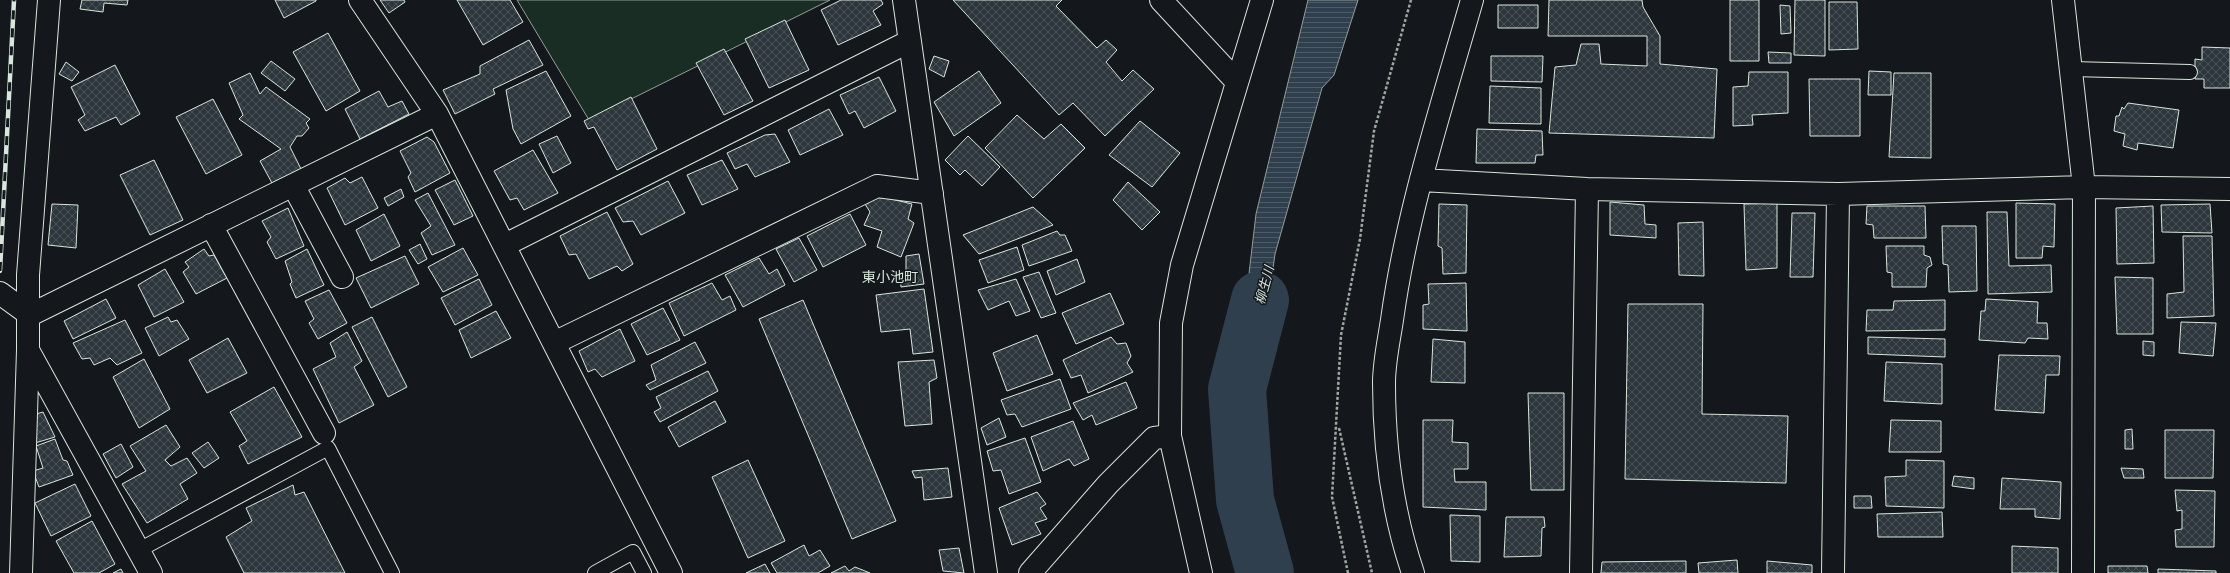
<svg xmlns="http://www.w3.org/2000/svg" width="2230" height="573" viewBox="0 0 2230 573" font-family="Lato,'Noto Sans JP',sans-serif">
	<defs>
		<pattern id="water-rules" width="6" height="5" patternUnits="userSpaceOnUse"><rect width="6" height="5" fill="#2f3f4d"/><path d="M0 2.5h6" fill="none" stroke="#4c5b66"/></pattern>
		<pattern id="building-cross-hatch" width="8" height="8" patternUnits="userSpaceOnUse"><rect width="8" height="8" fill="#2c363c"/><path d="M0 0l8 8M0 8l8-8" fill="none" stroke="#4a5358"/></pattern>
	</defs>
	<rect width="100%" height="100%" fill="#14181c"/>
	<!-- green -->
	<path fill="#1a2d24" stroke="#939e99" d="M517 0H830L589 120Z"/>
	<!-- water -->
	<path fill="url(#water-rules)" stroke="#939e99" d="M1308 0H1358L1334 75 1322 88 1275 254 1265 327 1261 399 1243 428 1239 359 1256 214Z"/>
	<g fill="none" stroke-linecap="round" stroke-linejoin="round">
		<!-- river -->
		<path stroke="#2f3f4d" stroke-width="58" d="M1260 300 1237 389 1245 500 1265 573"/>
	</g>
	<!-- building -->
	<path fill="url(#building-cross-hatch)" stroke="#d8e6dc" d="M82 0H128L127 5 104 3 103 12 80 9Z
		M275 0H316V1L284 18Z
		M380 0H404L405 2 389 13Z
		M457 0H510L523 22 483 45Z
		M841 0H881L883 4 873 11 881 25 838 45 821 10Z
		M953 0H1062L1056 6 1097 48 1106 40 1117 50 1106 62 1122 81 1133 70 1154 89 1105 136 1073 103 1059 115Z
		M1549 0H1642L1643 7 1660 36V64L1717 69 1714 138 1549 133 1555 67 1576 65 1581 44H1599L1601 64 1647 66V36H1548Z
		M1730 0H1759V61H1730Z
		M1795 0H1825V56L1794 55Z
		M1829 2H1857L1858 49 1829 50Z
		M1498 5H1538V28H1498Z
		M1780 5 1790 6 1791 33 1781 34Z
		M785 20 809 70 769 88 745 39Z
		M328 33 360 91 326 111 293 52Z
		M529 40 543 65 493 89 495 94 455 114 443 90 480 74V66Z
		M2202 47 2230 48V88H2204V79H2195V59L2202 60Z
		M724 49 753 101 724 115 696 63Z
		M1768 52 1791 53V63H1769Z
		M934 56 949 61 944 77 929 69Z
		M1491 56H1543L1542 82 1491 81Z
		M271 61 295 79 285 91 261 73Z
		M66 62 79 72 72 81 59 74Z
		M115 65 140 114 121 125 116 117 85 131 78 120 85 115 71 87Z
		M546 71 571 116 521 144 513 129 506 90Z
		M979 71 1001 103 954 136 934 102Z
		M1869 71 1891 72V95H1868Z
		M1749 72H1788V113L1752 115 1753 125 1733 126V87L1748 86Z
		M250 73 260 94 266 87 310 119 306 123 309 128 302 136H297L290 147 301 169 272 183 260 161 281 149 239 119 243 115 229 83Z
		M1894 73H1931V158L1889 157Z
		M879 77 896 111 864 128 855 111 849 114 840 95Z
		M1809 79H1860V136H1810Z
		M1490 86 1541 88V124L1489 123Z
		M379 91 388 107 402 101 409 114 360 139 345 109Z
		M631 97 657 149 617 170 594 127 588 129 584 121Z
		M213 99 242 155 206 174 176 117Z
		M2128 103 2179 110 2173 148 2138 143 2137 150 2123 146 2125 134 2114 131 2116 116H2119L2122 107 2124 109Z
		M829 109 843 135 800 155 788 130Z
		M1017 115 1044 139 1061 124 1085 148 1033 198 985 148Z
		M1140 121 1180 153 1152 187 1109 155Z
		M1477 129 1542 131 1543 155H1536L1535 163H1476Z
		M775 134 790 162 755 177 747 164 735 169 727 153 765 135Z
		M557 136 571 163 553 173 539 144Z
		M968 136 1000 167 982 186 965 170 960 175 945 160Z
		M427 137 434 142 450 173 415 192 408 177 411 173 400 151Z
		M533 150 558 193 524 210 517 198 510 200 494 171Z
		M154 160 183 220 150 235 120 175Z
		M722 160 738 189 702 205 687 175Z
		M362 177 378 208 345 225 327 188 345 178 350 183Z
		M455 180 473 216 454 225 435 190Z
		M668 181 685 213 641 235 633 221 623 222 615 208Z
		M1128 182 1160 212 1142 230 1113 200Z
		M401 189 404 197 388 206 384 198Z
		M428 193 455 245 432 255 421 233 431 226 415 200Z
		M879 196 912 204 908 219 914 223 901 257 877 247 882 231 864 225 870 212 865 204Z
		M1610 202 1644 205 1645 224 1656 225V238L1610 235Z
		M1777 203V268L1746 270 1744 204Z
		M2016 203 2055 204 2054 247 2043 246 2042 258H2016Z
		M52 204 78 205 76 248 48 245Z
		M1439 204 1467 205 1466 273 1443 274 1442 248 1438 246Z
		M2210 204 2212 233 2162 232 2161 205Z
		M1867 206H1925L1926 238H1874L1873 225 1866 224Z
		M2153 206 2154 263 2117 264 2116 208Z
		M1033 207 1053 225 979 254 963 235Z
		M288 208 304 246 276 259 267 242 271 237 262 221Z
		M607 212 633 264 622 271 617 266 589 279 576 254 569 255 560 236Z
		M1987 212H2007L2009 266 2051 265 2052 292 1988 294Z
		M1792 213H1815L1813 277H1790Z
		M384 214 400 246 371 261 356 230Z
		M850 214 866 245 823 267 807 236Z
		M1703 222 1704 276 1679 275 1678 223Z
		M1942 226H1976L1977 291 1949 292 1948 265 1943 264Z
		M1057 231 1060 235H1065L1072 251 1029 266 1022 245Z
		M2183 236H2212L2214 316 2167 318V294L2184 292Z
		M799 238 817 270 794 282 776 249Z
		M420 244 427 259 418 264 409 250Z
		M1886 246H1924V255L1930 257 1932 265 1927 268 1926 287H1892V273L1887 272Z
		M1017 247 1024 270 988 283 979 260Z
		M463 248 478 275 443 292 428 267Z
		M204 249 209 256 214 255 227 278 196 294 183 272 189 267 185 262Z
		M307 249 324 285 296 298 290 284 292 282 285 261Z
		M919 254 924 284 901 287 900 272H906V256Z
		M405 256 419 284 371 308 356 278Z
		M759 258 769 274 777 269 785 285 743 307 725 275Z
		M1077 259 1085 282 1056 295 1047 271Z
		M165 269 184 302 154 317 138 285Z
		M1039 272 1056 313 1041 318 1023 277Z
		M2115 277 2153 278V334H2117Z
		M479 279 492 305 455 325 441 298Z
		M1016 279 1030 311 1016 316 1009 301 988 310 978 290Z
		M712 283 722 300 730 296 736 310 684 336 669 303Z
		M1466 283 1467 331 1423 329V305L1429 304 1428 284Z
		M924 289 933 352 913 354 910 329 881 332 876 295Z
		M329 290 347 323 318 339 309 323 314 319 305 301Z
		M1110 293 1124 324 1076 344 1062 313Z
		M106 299 116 318 73 339 64 321Z
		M1986 299 2038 302 2037 323H2047L2048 339 2028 338 2025 343 1979 340 1981 311H1985Z
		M803 300 896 521 852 539 759 319Z
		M1945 300V330L1866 331 1867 310H1893L1894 301Z
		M1628 304H1703L1702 414 1788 416 1786 483 1625 479Z
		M663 308 680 340 647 355 631 324Z
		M496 311 511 338 471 358 459 330Z
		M168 317 171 322 177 320 189 339 159 356 145 328Z
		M372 317 407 387 388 397 352 327Z
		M125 320 142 353 117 365 110 358 94 365 90 358 82 359 73 343Z
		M2181 322 2216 323 2213 356 2179 353Z
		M620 329 635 361 602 377 595 369 588 372 579 351Z
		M347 332 362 361 354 367 374 405 339 423 313 369 336 357 330 343Z
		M1037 335 1053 374 1007 391 993 353Z
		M1111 337 1117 344 1126 343 1131 356 1127 363 1133 372 1088 393 1081 375 1071 378 1063 360Z
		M1868 337 1945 339V357L1868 354Z
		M228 338 247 373 207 393 189 360Z
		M1433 339 1465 342V383L1431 382Z
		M2143 341 2154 342V356L2143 355Z
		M695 342 706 363 650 390 646 385 656 380 651 365Z
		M1999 355 2060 356 2059 375H2046L2044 413 1995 410Z
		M144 359 170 409 139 428 113 377Z
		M934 360 937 378 929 382 932 424 905 426 898 362Z
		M1886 362 1942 364V404L1884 401Z
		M708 371 718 391 660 422 654 412 661 408 656 397Z
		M1060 379 1071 409 1022 427 1015 414 1007 415 1001 400Z
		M1126 382 1137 408 1096 425 1092 415 1083 420 1073 403Z
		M274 387 302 437 248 464 239 446 247 441 230 412Z
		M1528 393H1564V490H1531Z
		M715 401 726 422 679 447 668 427Z
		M43 412 55 437 35 443 36 414Z
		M999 418 1006 437 987 445 981 428Z
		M1423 420H1453L1452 442 1468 443V469H1454L1455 482H1486V510L1423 507Z
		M1891 420 1941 421V452H1889Z
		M1073 421 1089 459 1074 466 1069 459 1043 471 1031 437Z
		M166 425 180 447 165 460 171 466 187 458 197 473 180 484 188 499 147 523 122 484 146 471 130 446Z
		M2132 429 2133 449H2125V430Z
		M2165 430H2214L2213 478H2165Z
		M1025 438 1041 482 1009 494 1001 470 993 471 987 451Z
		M55 439 63 460 67 461 73 475 39 487 33 471 43 468 36 446Z
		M208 442 219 458 204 468 192 453Z
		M121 444 133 467 116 478 103 454Z
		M748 460 785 541 748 558 712 477Z
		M1906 460 1944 461V508L1886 506 1885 477 1906 476Z
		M948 468 952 497 924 500 922 477 915 478 912 471Z
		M2121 468 2143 469 2144 478H2124Z
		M1954 476 1974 478V489L1952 486Z
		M2002 478 2061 482 2060 519 2035 517V509H2000Z
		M75 484 91 516 51 536 35 503Z
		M293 485 295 495 304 492 345 573H244L226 537 252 521 246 508Z
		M2175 490 2215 491 2214 547H2176L2175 530 2182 529V510L2177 511Z
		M1037 492 1046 504 1040 508 1047 519 1035 523 1041 534 1012 545 999 508Z
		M1854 496H1871L1872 508H1854Z
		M1942 512 1943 537H1878L1877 514Z
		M1450 515 1480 516V562L1451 561Z
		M1506 517H1544L1545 527 1542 528 1541 556 1504 557Z
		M92 521 115 564 99 573H74L56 541Z
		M804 545 809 556 820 550 830 566 818 573H777L771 563Z
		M2012 546 2058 548V573H2012Z
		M959 548 964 573 943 571 939 550Z
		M1737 560 1738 573H1699L1698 563Z
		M1686 561V573H1601L1602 562Z
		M1767 561 1812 565V573H1767Z
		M765 564 770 573H746Z
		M845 566 849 571 855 567 870 573H831Z
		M2108 566H2147L2148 573H2108Z
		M121 569 123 573H113Z
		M2158 569 2216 571V573H2158Z"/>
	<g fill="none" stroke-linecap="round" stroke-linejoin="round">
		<defs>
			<path id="service" d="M2071 69 2190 72
				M139 550 328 448 392 573
				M595 573 633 552 644 573"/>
			<path id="minor" d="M49 0 28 275V350L151 573
				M360 0 437 114 671 573
				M904 0 986 573
				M1161 0 1237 82
				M2063 0 2084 187 2083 573
				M1421 180 1587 189 1838 194 2084 187 2230 189
				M293 185 342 277
				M211 225 324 433
				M505 245 910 41
				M0 293 30 315 437 114
				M554 343 877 186 932 193
				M21 573 28 350
				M1030 573 1108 484 1154 438 1170 436
				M1201 573 1170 436 1171 323 1182 265 1262 0
				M1413 573C1392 511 1384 448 1384 383 1384 362 1389 340 1392 320 1407 211 1442 105 1472 0
				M1581 573 1587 189
				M1833 573 1838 194"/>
		</defs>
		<!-- service casing -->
		<use href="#service" stroke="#d8e6dc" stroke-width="16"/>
		<!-- minor casing -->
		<use href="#minor" stroke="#d8e6dc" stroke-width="24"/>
		<!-- path -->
		<path stroke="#9da8a2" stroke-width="2.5" stroke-dasharray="3 2" stroke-linecap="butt" d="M1339 428 1372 573
			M1348 573 1332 497 1341 335 1360 239 1374 131 1411 0"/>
		<!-- service -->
		<use href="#service" stroke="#14181c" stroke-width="14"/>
		<!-- minor -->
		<use href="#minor" stroke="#14181c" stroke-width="22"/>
		<defs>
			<path id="rail" d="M0 271 14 0"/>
		</defs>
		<!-- rail casing -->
		<use href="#rail" stroke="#d8e6dc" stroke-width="4.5"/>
		<!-- rail -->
		<use href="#rail" stroke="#14181c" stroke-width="3" stroke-dasharray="9" stroke-linecap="butt"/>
	</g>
	<g text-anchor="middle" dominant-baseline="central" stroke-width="3" stroke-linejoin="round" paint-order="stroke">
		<!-- water labels -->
		<g font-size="13" font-style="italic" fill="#d8e6dc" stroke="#14181c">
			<text transform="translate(1264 285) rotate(-75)">柳生川</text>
		</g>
		<!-- quarter labels -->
		<g font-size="14" fill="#d8e6dc" stroke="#14181c">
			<text x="890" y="276">東小池町</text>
		</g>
	</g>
</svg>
